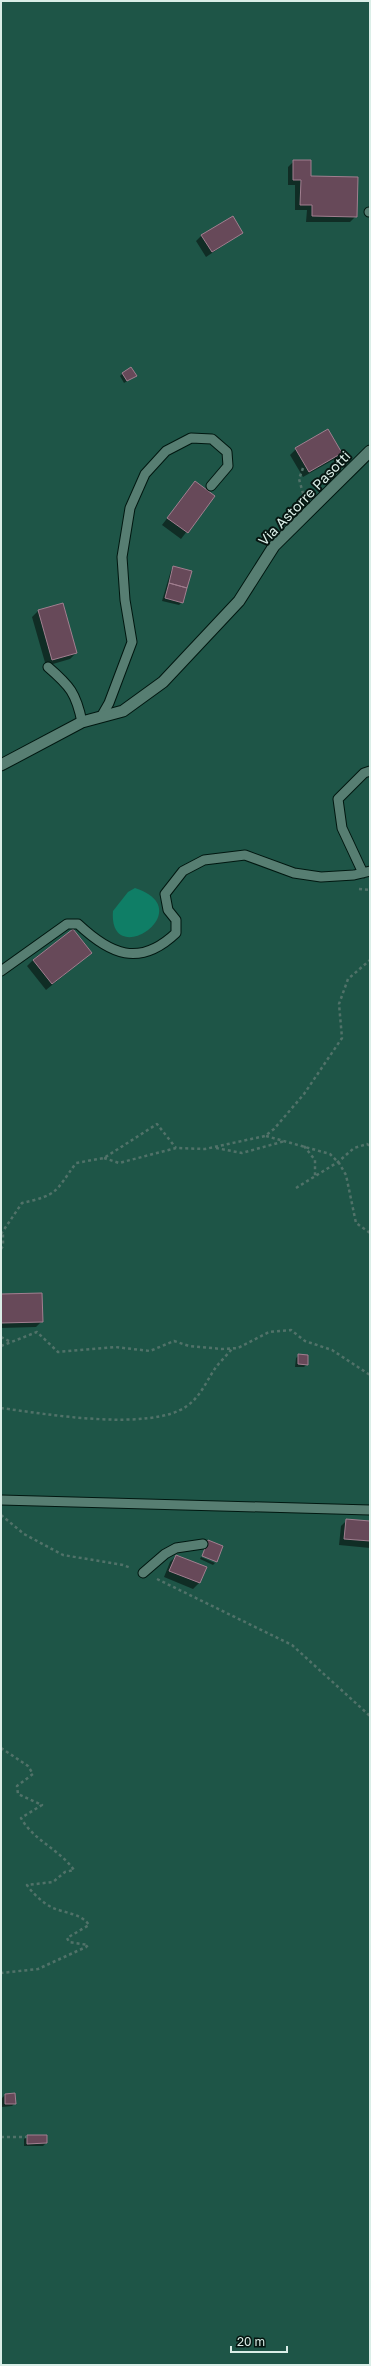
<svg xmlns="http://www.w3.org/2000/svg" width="371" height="2366" viewBox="0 0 371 2366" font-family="'Golos Text',sans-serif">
	<rect width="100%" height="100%" fill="#093127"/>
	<!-- green -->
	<path fill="#1e5547" d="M1 1H370V2365H1Z"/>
	<!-- water -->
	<path fill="#0f7e66" d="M135 888C202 910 108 972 113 911L128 892Z"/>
	<!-- shadow -->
	<path fill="#0007" d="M294 161 310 177 356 216 350 222H306L307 210H295V185H288V167Z
		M242 233 206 257 196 241 202 235Z
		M123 373 135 376 124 383 120 376Z
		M296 449 341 453 335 459 303 477 290 455Z
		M195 482 214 496 181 539 162 525Z
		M174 567 182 602 179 605 162 601 171 570Z
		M38 611 76 653 70 659 46 666 32 617Z
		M91 953 46 990 27 966 33 960Z
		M1 1295 42 1321 36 1327 1 1328Z
		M299 1355 307 1364 304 1367H295L296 1358Z
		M347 1520 370 1522V1548L339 1545 341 1526Z
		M176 1556 205 1567 199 1583 193 1589 164 1577 170 1562Z
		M201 1557 215 1563 213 1565 200 1559Z
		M5 2095 15 2103 12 2106 2 2107V2098Z
		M27 2136 46 2143 43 2146H24V2139Z"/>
	<!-- building -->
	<path fill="#674959" stroke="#a17f90" d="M293 160H311V176L358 177 357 217 312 216V205H300L301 180H293Z
		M233 216 243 233 212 252 201 235Z
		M131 367 137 376 127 381 122 373Z
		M328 429 342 453 309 472 295 448Z
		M195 481 215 496 188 533 167 518Z
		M173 566 192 571 187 588 169 583Z
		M169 583 187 588 183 603 165 598Z
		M63 603 77 653 52 660 38 610Z
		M73 929 92 953 52 984 33 960Z
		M42 1293 43 1322 1 1323V1294Z
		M298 1354 308 1355V1365L298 1364Z
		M346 1519 370 1521V1541L344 1539Z
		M208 1540 223 1546 217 1562 202 1556Z
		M176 1555 207 1567 200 1583 169 1571Z
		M15 2093 16 2104H5V2094Z
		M27 2135H47V2143L27 2144Z"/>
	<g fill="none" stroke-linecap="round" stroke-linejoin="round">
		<defs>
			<path id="service" d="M369 212H370
				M48 667C70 686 76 693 82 722
				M101 717 109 703 132 642 125 600 122 557 130 508 145 474 166 451 191 438 212 439 227 452 228 466 211 486
				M363 873 342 828 338 799 364 773 370 771
				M1 971 67 924H78C110 954 139 968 176 933V920L168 910 165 894 183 871 204 860 245 855 294 873 321 877 354 875 370 871
				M1 1500 370 1510
				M143 1573 165 1554 176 1548 203 1544"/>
			<path id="minor" d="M1 765 82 722 123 711 163 682 239 601 274 546 370 451"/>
		</defs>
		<!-- service casing -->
		<use href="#service" stroke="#001710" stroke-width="11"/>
		<!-- minor casing -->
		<use href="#minor" stroke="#001710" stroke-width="13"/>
		<!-- path -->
		<path stroke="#517269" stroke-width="2.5" stroke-dasharray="3 3" stroke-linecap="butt" d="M303 468 299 479 304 497
			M359 889 370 890
			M266 1136 330 1154 339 1163 346 1175 356 1223 370 1233
			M304 1146 315 1160V1176
			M216 1148 242 1153 285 1141
			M104 1158 119 1163 176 1148 205 1149 265 1136 274 1129 304 1094 342 1038 339 1004 348 979 370 960
			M296 1188 338 1162 354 1148 367 1144 370 1146
			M1 1234 22 1203C58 1195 55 1192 76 1163L104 1158 157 1124 176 1148
			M1 1249 3 1246V1234
			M1 1337 11 1342
			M1 1346 37 1332 58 1352 115 1347 150 1351 174 1341 189 1346 222 1349 238 1348 269 1332 291 1330 305 1341 332 1350 370 1375
			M1 1408C45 1414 151 1432 187 1406 201 1396 207 1380 216 1367 221 1361 227 1355 232 1349
			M1 1515 24 1534 63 1555 123 1565 131 1568
			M157 1579 292 1645 370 1716
			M1 1748 28 1766 33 1774 17 1786 18 1794 42 1805 21 1818C33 1840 59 1849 74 1870L65 1872 53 1882 27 1885C33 1894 43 1903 53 1908 65 1913 82 1914 89 1925L67 1938 69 1942 88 1945 86 1947 38 1969 1 1973
			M1 2137H27"/>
		<!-- service -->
		<use href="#service" stroke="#577e72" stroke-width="9"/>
		<!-- minor -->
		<use href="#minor" stroke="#577e72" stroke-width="11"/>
	</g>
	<g text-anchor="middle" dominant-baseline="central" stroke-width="4" stroke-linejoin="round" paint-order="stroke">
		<!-- street labels -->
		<g font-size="14" fill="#daeee7" stroke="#061611">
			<text transform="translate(304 498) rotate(-46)">Via Astorre Pasotti</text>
		</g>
	</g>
	<!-- border -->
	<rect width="371" height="2366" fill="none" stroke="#daeee7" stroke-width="4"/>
	<!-- scale -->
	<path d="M231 2346v6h56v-6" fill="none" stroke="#daeee7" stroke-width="2"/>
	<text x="237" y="2346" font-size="12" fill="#daeee7" stroke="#061611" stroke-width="3" paint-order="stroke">20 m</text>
</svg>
